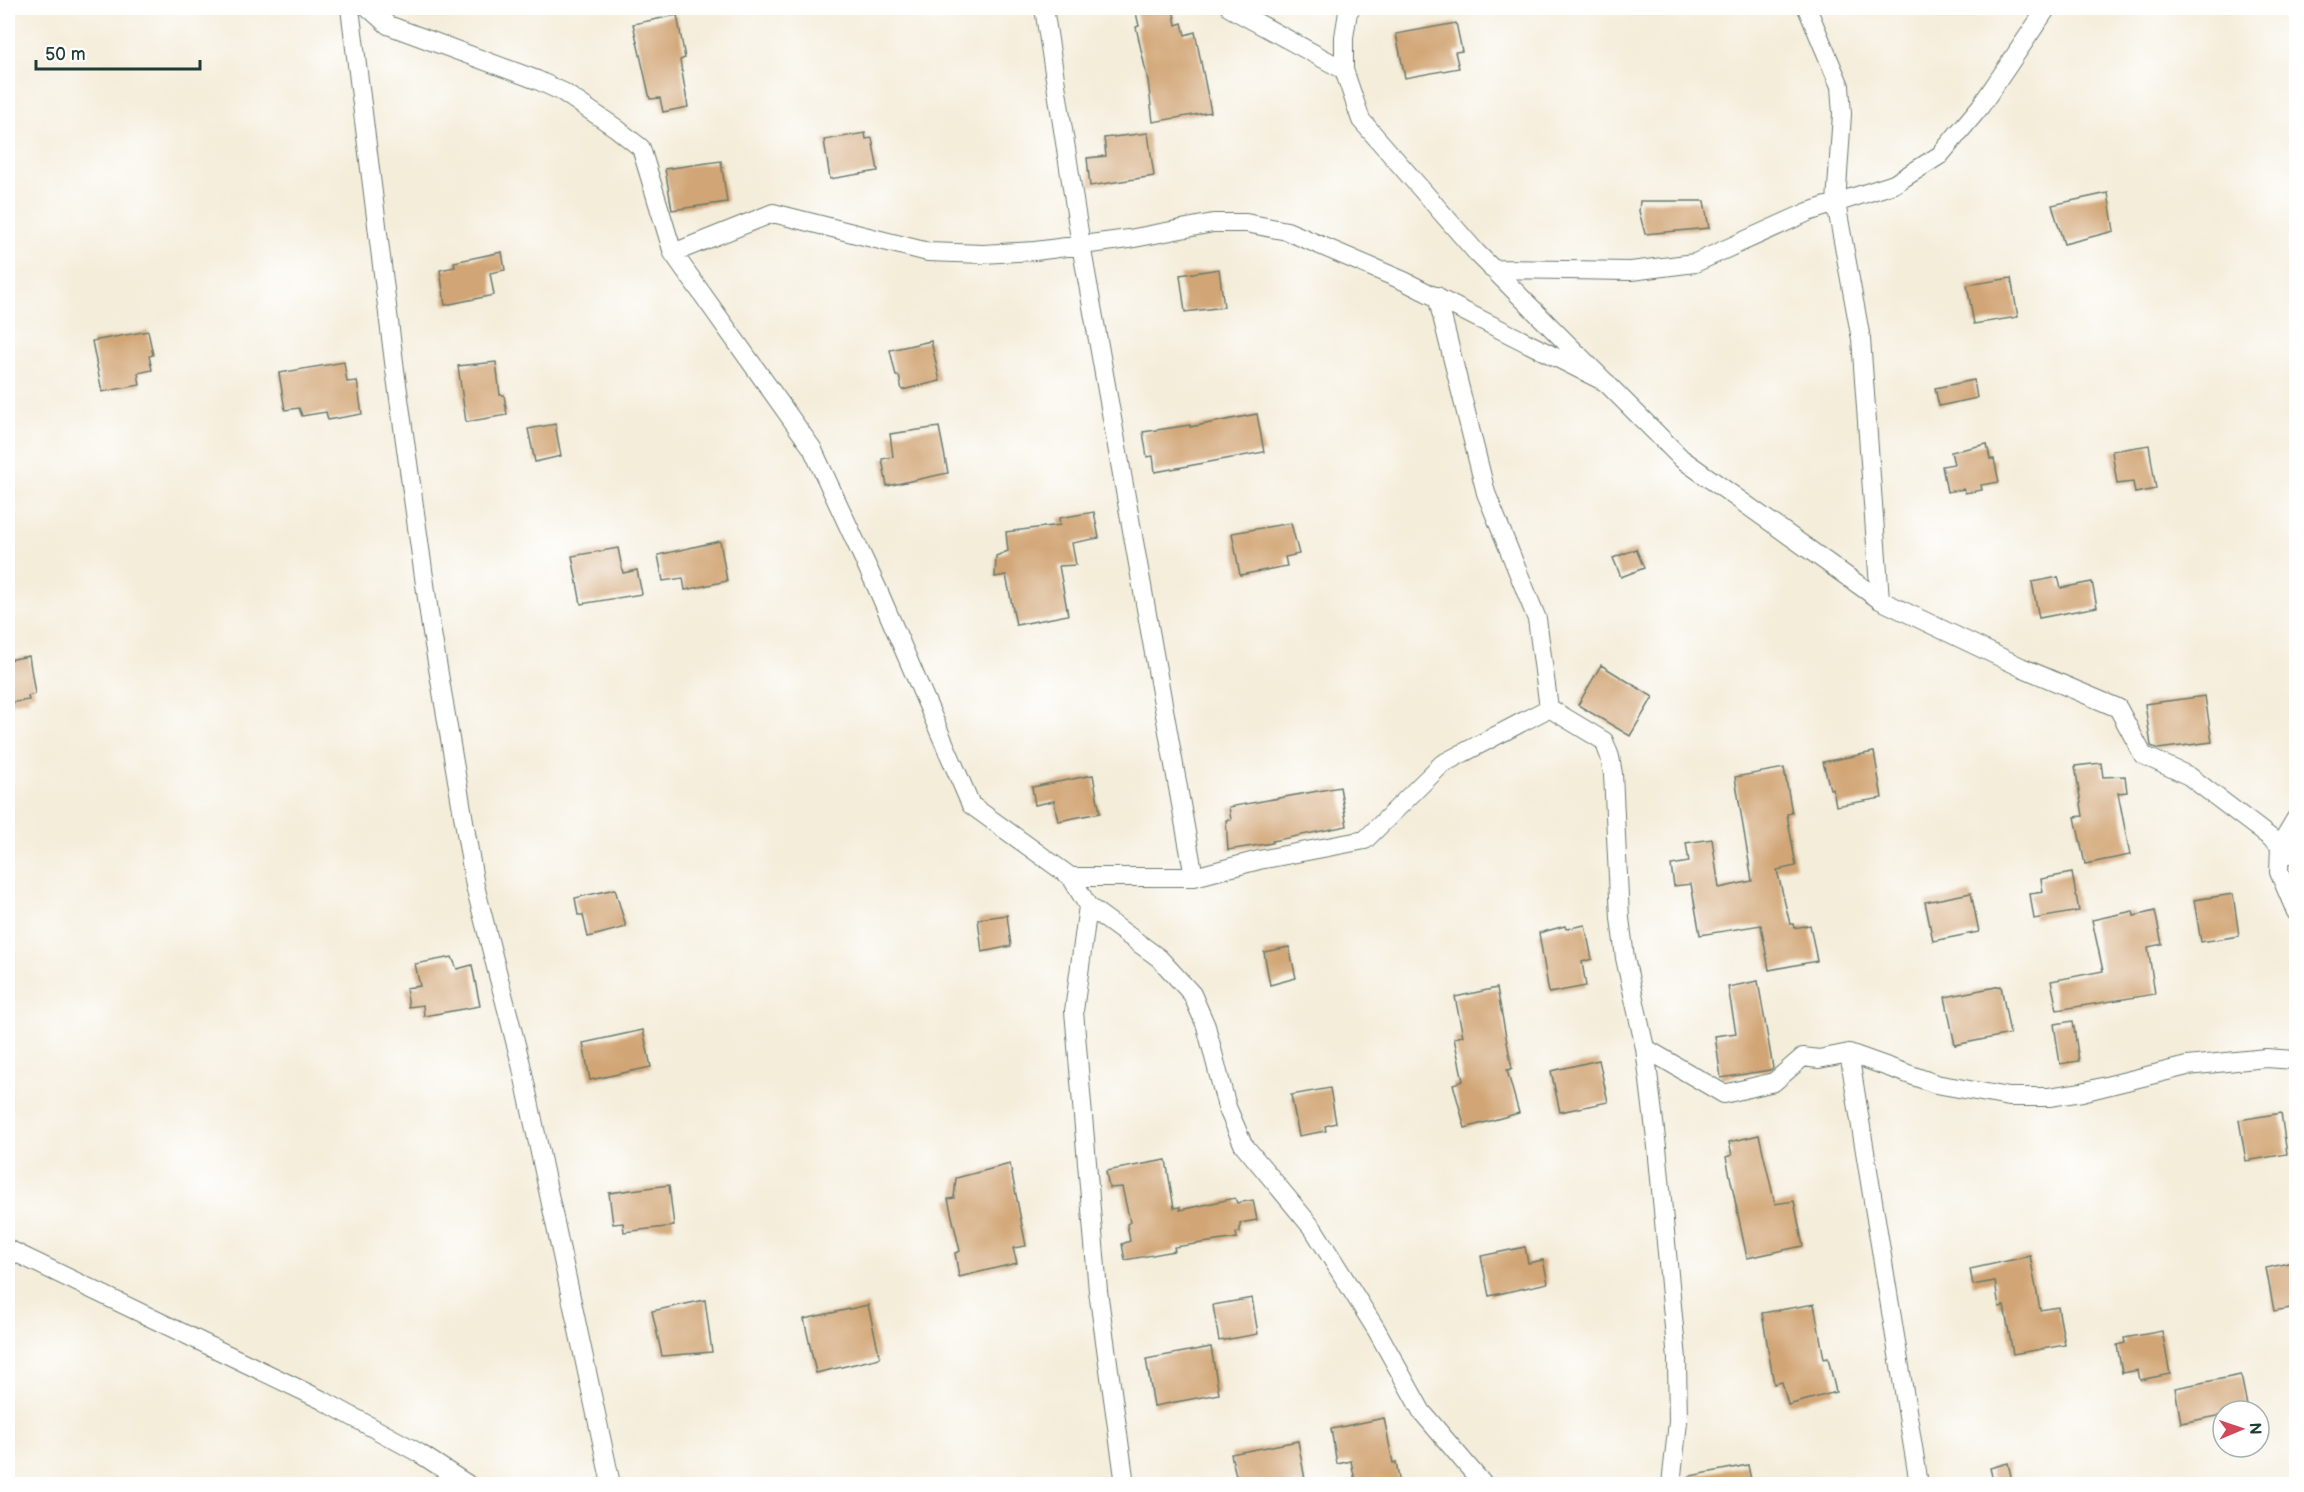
<svg xmlns="http://www.w3.org/2000/svg" width="2304" height="1492" viewBox="0 0 2304 1492" font-family="'Balsamiq Sans',sans-serif">
	<rect width="100%" height="100%" fill="#fff"/>
	<filter id="ink" filterUnits="userSpaceOnUse"><feTurbulence type="fractalNoise" baseFrequency=".0167" numOctaves="2"/><feDisplacementMap in="SourceGraphic" scale="12" xChannelSelector="R" yChannelSelector="G"/><feConvolveMatrix kernelMatrix="1 2 1 2 8 2 1 2 1" color-interpolation-filters="sRGB"/></filter>
	<filter id="wash" filterUnits="userSpaceOnUse"><feTurbulence type="fractalNoise" baseFrequency=".008" numOctaves="4" result="noise"/><feDisplacementMap in="SourceGraphic" scale="24" xChannelSelector="R" yChannelSelector="G"/><feGaussianBlur stdDeviation="1.35" result="paint"/><feColorMatrix in="noise" values="0 0 0 0 0 0 0 0 0 0 0 0 0 0 0 0 0 1.4 0 .05"/><feComposite in="paint" operator="in"/></filter>
	<g filter="url(#wash)">
		<rect width="100%" height="100%" fill="#f4edda"/>
		<g id="blocks">
			<!-- building -->
			<path fill="#d1a575" d="M1135 8H1173L1176 25 1182 23 1185 35 1195 32 1211 112 1153 122 1148 81 1136 27 1139 26Z
				M677 15 685 58 680 60 688 107 663 112 660 98 650 99 633 24Z
				M1456 23 1462 51 1455 52 1459 68 1405 78 1396 34Z
				M865 133 866 139 872 138 878 171 830 179 824 140Z
				M1148 133 1154 176 1090 186 1087 158 1106 156 1104 138Z
				M721 161 727 202 672 210 665 169Z
				M2108 193 2114 231 2064 244 2052 205Z
				M1640 201H1704L1709 228 1645 234 1639 211Z
				M502 252 505 270 490 273 494 295 445 305 440 270 455 267 454 262Z
				M1219 269 1224 307 1185 312 1180 275Z
				M2011 278 2018 317 1974 324 1967 285Z
				M148 331 153 355 149 356 152 370 138 373 140 385 102 392 92 341Z
				M931 341 940 381 902 390 899 376H896L890 350Z
				M344 362 347 382 357 381 362 414 328 420 326 412 302 416 299 408 285 410 279 373Z
				M496 362 500 395H504L507 415 466 422 458 366Z
				M1974 380 1977 398 1939 406 1935 388Z
				M1257 414 1264 452 1155 472 1153 456 1147 457 1143 432 1190 425V427Z
				M555 424 561 456 535 462 528 429Z
				M939 427 948 473 887 486 882 459 893 457 890 434Z
				M1987 444 1990 459H1994L1999 482 1981 485 1982 490 1965 493 1964 489 1947 492 1942 466 1954 464 1951 452Z
				M2149 445 2156 489 2135 493 2133 482 2117 484 2112 451Z
				M1094 512 1099 538 1072 543 1076 565 1059 566 1068 615 1016 625 1006 575 995 577 996 556 1008 551 1006 532 1060 525 1059 518Z
				M1291 523 1299 554 1285 557 1287 566 1240 575 1232 533Z
				M720 541 727 581 685 590 683 578 663 581 658 555Z
				M618 548 623 573 637 570 642 594 581 604 572 556Z
				M1636 549 1644 568 1621 577 1613 558Z
				M2058 577 2061 588 2092 582 2097 607 2039 618 2032 582Z
				M29 656 35 694 28 696 29 700 8 703V660Z
				M1601 665 1653 697 1630 736 1578 705Z
				M2205 696 2212 742 2158 749 2151 746 2145 704Z
				M1874 752 1882 798 1836 806 1833 789H1830L1823 762Z
				M2101 763 2103 777 2125 776 2127 792 2118 793 2130 855 2085 864 2075 817 2083 816 2075 766Z
				M1784 768 1792 813 1787 814 1796 866 1777 870 1790 924H1793L1794 928 1810 925 1817 961 1769 970 1761 925 1700 935 1691 884 1674 886 1671 865 1689 862 1686 843 1712 839 1719 888 1752 881 1735 777Z
				M1093 775 1100 813 1058 821 1054 801 1035 805 1032 787Z
				M1340 787 1347 826 1272 841V843L1228 850 1226 820H1231L1229 807Z
				M2072 873 2079 911 2034 919 2030 894 2043 892 2041 879Z
				M615 889 626 927 588 937 583 915H578L575 898Z
				M1971 893 1979 932 1933 941 1925 902Z
				M2233 894 2239 936 2201 942 2194 900Z
				M2133 911 2134 916 2155 911 2162 944 2148 947 2155 994 2057 1010 2051 981 2103 971 2092 920Z
				M1007 915 1011 946 982 952 978 919Z
				M1585 925 1592 959 1582 962 1586 986 1549 993 1539 933 1565 926 1566 929Z
				M1289 947 1296 978 1270 985 1264 952Z
				M452 957 457 969 472 965 480 1006 424 1016 423 1005 409 1007 406 988 420 986 415 964Z
				M1758 981 1773 1068 1770 1070 1721 1078 1715 1036 1736 1033 1728 987Z
				M2001 986 2010 1034 1955 1045 1945 997Z
				M1497 988 1512 1069 1507 1070 1519 1113 1465 1128 1453 1084 1463 1081 1454 1038 1463 1036 1455 997Z
				M2073 1021 2079 1061 2060 1064 2054 1024Z
				M643 1030 651 1067 590 1080 583 1043Z
				M1599 1060 1608 1102 1560 1112 1551 1071Z
				M1330 1088 1336 1123 1325 1126 1326 1131 1299 1136 1291 1095Z
				M2281 1113 2287 1154 2246 1161 2239 1120Z
				M1759 1135 1775 1204 1794 1201 1803 1246 1747 1258 1726 1157 1732 1155 1729 1142Z
				M1166 1160 1174 1208 1180 1207V1210L1235 1198 1237 1203 1253 1200 1257 1220 1240 1223V1232L1236 1233 1237 1238 1174 1247 1175 1251 1125 1260 1122 1244 1130 1241 1127 1224 1130 1222 1122 1187 1109 1188 1106 1171Z
				M1010 1164 1026 1246 1013 1248 1017 1263 959 1277 955 1253 960 1251 948 1199 954 1198 956 1178Z
				M669 1185 674 1226 624 1232 623 1223 613 1224 609 1193Z
				M1525 1247 1528 1263 1543 1260 1548 1283 1489 1296 1481 1256Z
				M2030 1256 2040 1310 2058 1307 2065 1345 2013 1354 2004 1306 1999 1307 1995 1281 1973 1285 1970 1269Z
				M2293 1262 2294 1268H2296V1307L2274 1311 2266 1268Z
				M1252 1298 1258 1334 1219 1341 1213 1305Z
				M705 1300 712 1352 662 1356 652 1311Z
				M1814 1304 1824 1359 1828 1358 1836 1392 1788 1405 1782 1382 1774 1384 1762 1313Z
				M868 1305 880 1358 816 1373 804 1319Z
				M2162 1331 2170 1374 2140 1380 2138 1370 2122 1373 2117 1345 2125 1343 2124 1338Z
				M1211 1347 1219 1394 1154 1406 1146 1359Z
				M2241 1375 2248 1411H2223V1415L2181 1423 2175 1388Z
				M1384 1418 1393 1463 1396 1462 1400 1485H1356L1351 1461 1337 1464 1331 1429Z
				M1298 1441 1306 1485H1238L1231 1454Z
				M2008 1463 2013 1485H1994L1990 1468Z
				M1748 1465 1752 1485H1691L1690 1476Z"/>
		</g>
	</g>
	<g filter="url(#ink)">
		<use href="#blocks" fill-opacity="0" stroke="#6a7b6e" stroke-width="1.5"/>
		<g fill="none" stroke-linecap="round" stroke-linejoin="round">
			<defs>
				<path id="minor" d="M350 8 395 370 431 627 475 886 521 1064 611 1484
					M369 8 388 25 537 80 563 92 616 128 641 148 673 253 773 213 928 252 983 254 1035 251 1129 239 1213 223H1246L1287 231 1404 281 1607 383
					M1044 8 1081 245 1194 877
					M1230 8 1344 70
					M1351 8 1348 12 1344 37V70L1361 120 1476 252 1682 459 1880 600 2021 667 2118 708 2143 755 2189 776 2296 857
					M1807 8 1840 86 1842 114 1836 203 1861 339 1880 600
					M673 253 812 448 878 590 971 805 1071 877 1088 906 1159 958 1192 994 1206 1026 1227 1107 1243 1144 1314 1230 1376 1329 1422 1412 1483 1484
					M1492 269 1631 271 1695 263 1808 212 1894 184 1940 155 1980 107 2047 8
					M1437 296 1486 493 1537 619 1549 708 1604 741 1610 757 1613 774 1620 918 1625 958 1645 1048 1657 1147 1677 1359 1678 1422 1671 1484
					M2296 818 2280 845 2279 872 2296 912
					M1071 877H1194L1259 860 1365 840 1442 764 1549 708
					M1088 906 1074 1011 1098 1291 1125 1484
					M1645 1048 1724 1094 1774 1082 1803 1057 1819 1059 1849 1053 1936 1084 2009 1097H2049L2082 1092 2187 1066 2266 1058 2296 1060
					M1849 1053 1919 1484
					M8 1249 322 1400 419 1453 467 1484"/>
			</defs>
			<!-- minor casing -->
			<use href="#minor" stroke="#6a7b6e" stroke-width="20"/>
			<!-- minor -->
			<use href="#minor" stroke="#fff" stroke-width="18"/>
		</g>
	</g>
	<!-- margin -->
	<rect width="2304" height="1492" fill="none" stroke="#fff" stroke-width="30"/>
	<!-- north arrow -->
	<g transform="translate(2241 1429) rotate(88)"><circle r="28" fill="#ffffff" stroke="#a5b1ae" stroke-width="1.5"/>
	<path d="M0-4.5L10 22L0 15L-10 22Z" fill="#d1495b"/>
	<text y="-9" font-size="16" font-weight="bold" text-anchor="middle" fill="#1f3d34">N</text>
	</g>
	<!-- scale -->
	<path d="M36 60v9h164v-9" fill="none" stroke="#1f3d34" stroke-width="3"/>
	<text x="45" y="60" font-size="18" fill="#1f3d34" stroke="#ffffff" stroke-width="4.5" paint-order="stroke">50 m</text>
</svg>
